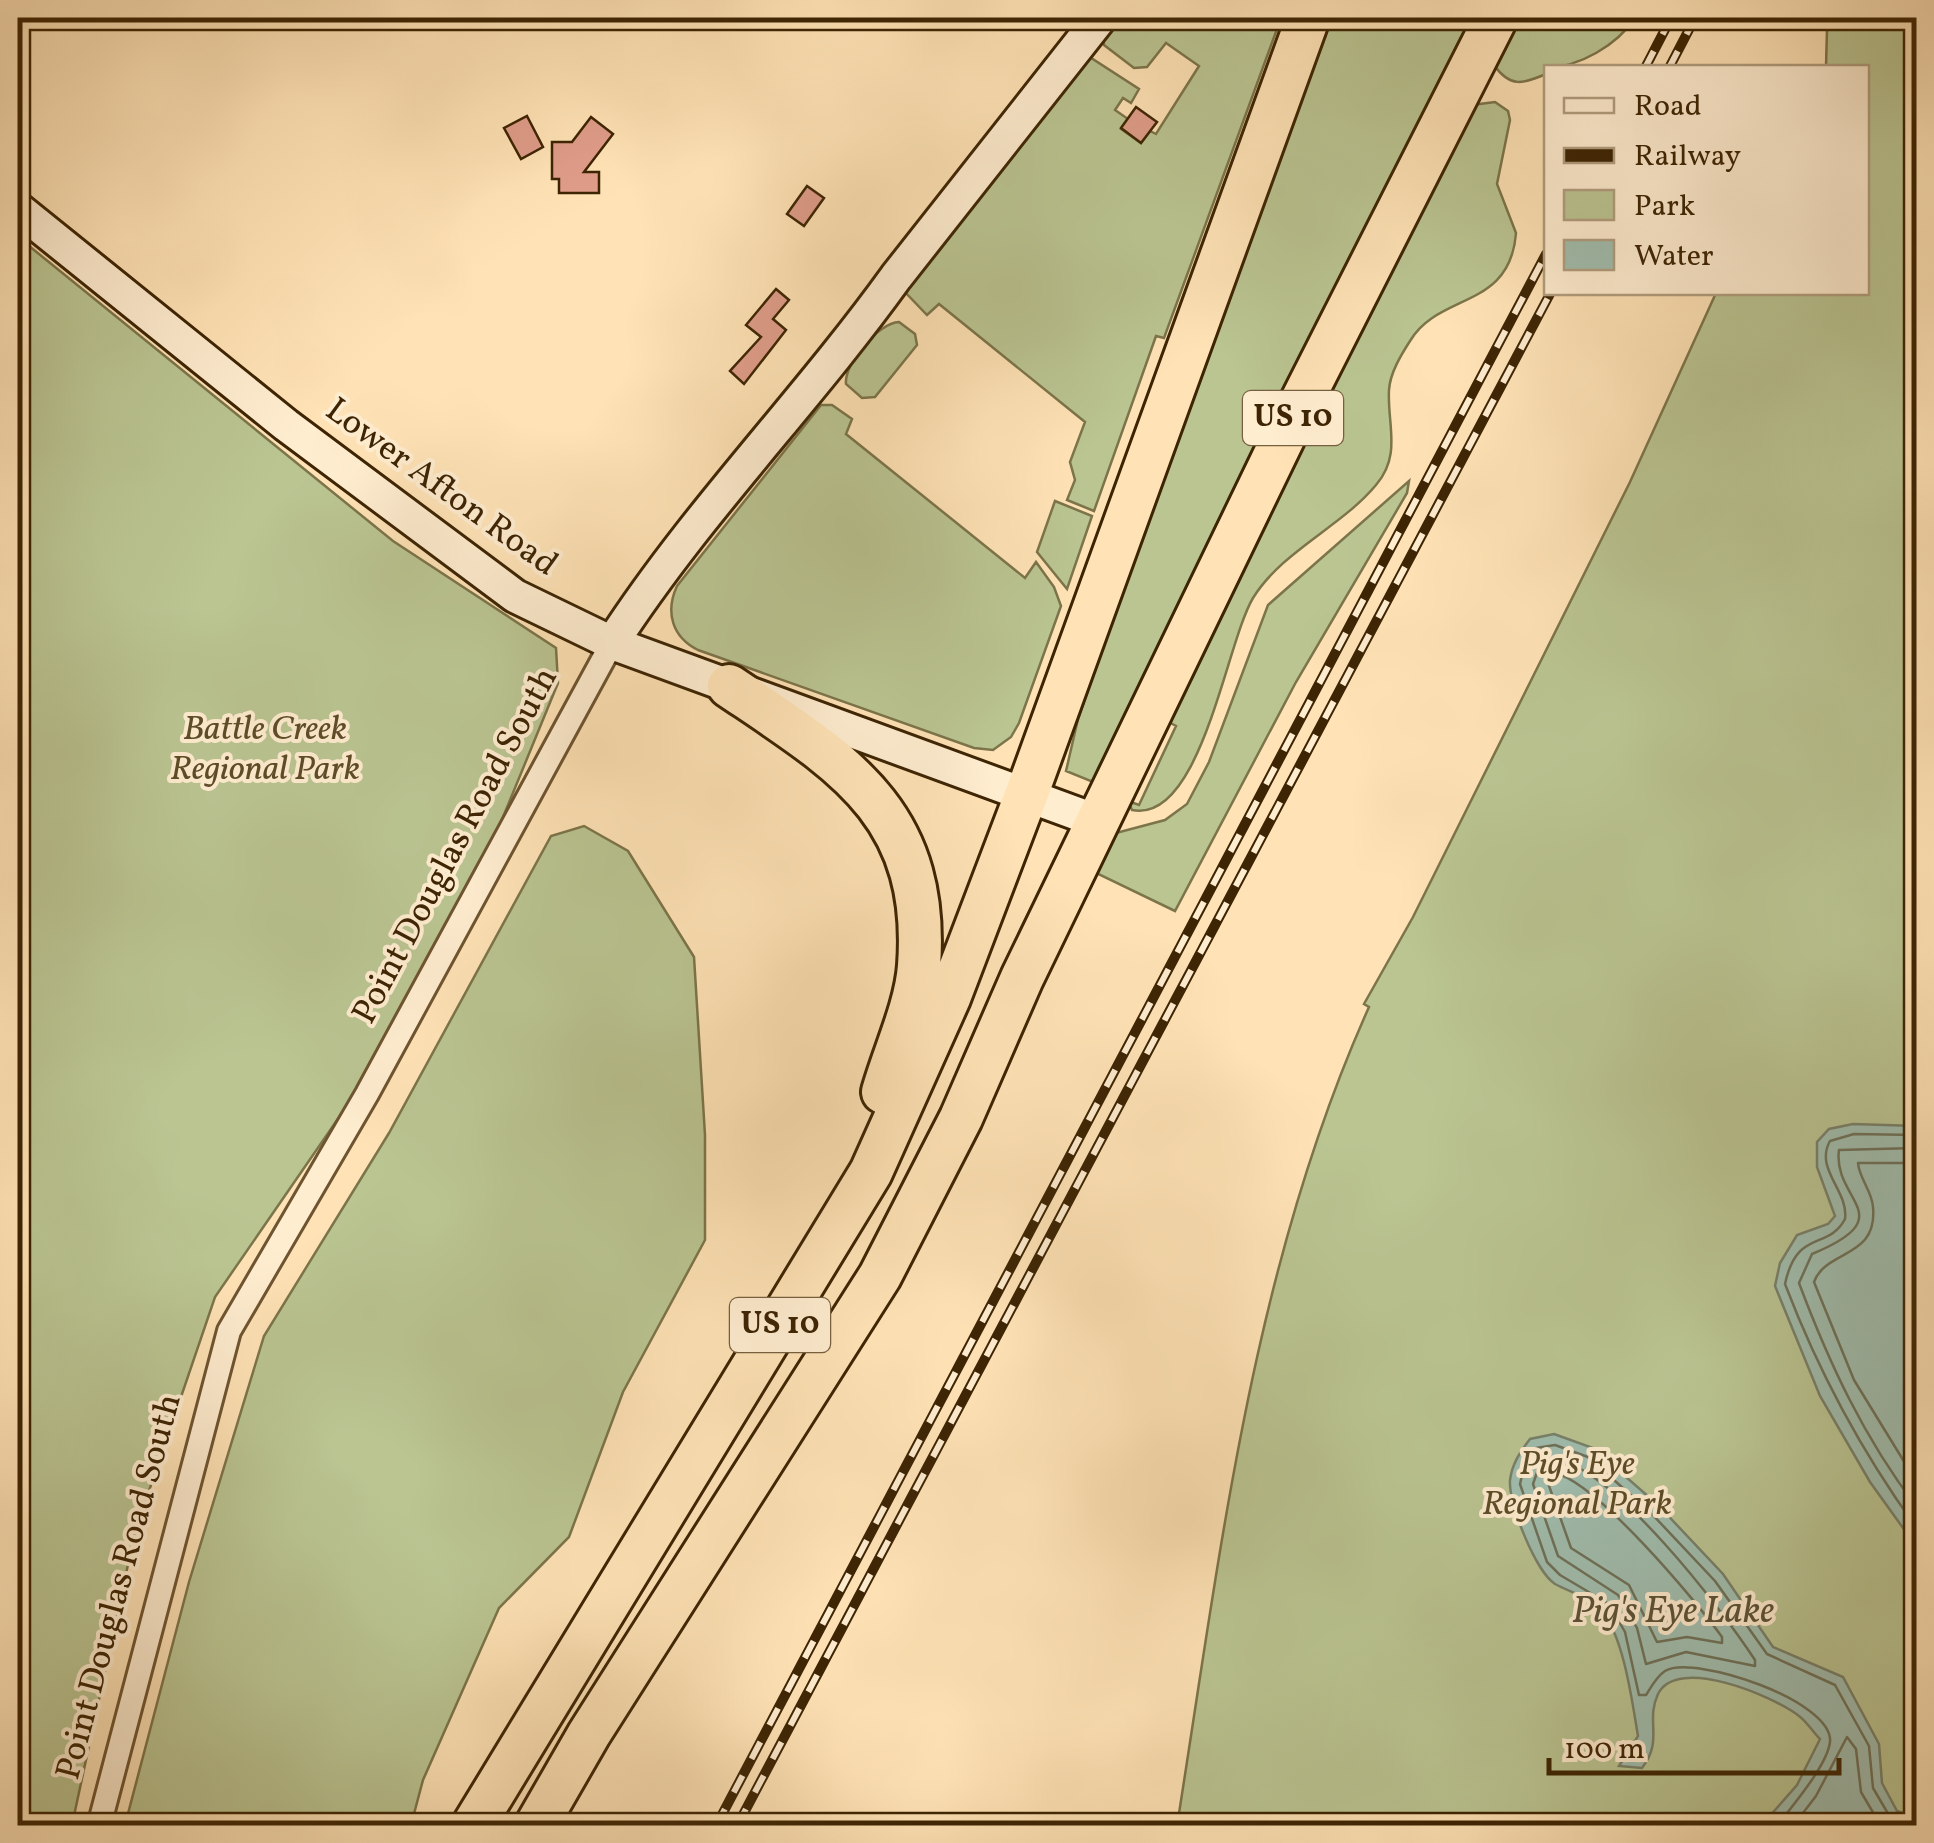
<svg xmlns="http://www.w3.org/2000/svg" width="1934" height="1843" viewBox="0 0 1934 1843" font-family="Vollkorn,serif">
	<rect width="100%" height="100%" fill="#ffe3b6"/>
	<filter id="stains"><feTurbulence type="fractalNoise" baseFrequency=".002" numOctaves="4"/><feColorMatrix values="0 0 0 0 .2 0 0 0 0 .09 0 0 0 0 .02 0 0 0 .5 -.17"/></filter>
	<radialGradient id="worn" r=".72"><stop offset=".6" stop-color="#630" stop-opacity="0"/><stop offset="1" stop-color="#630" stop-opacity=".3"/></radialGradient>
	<!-- green -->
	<path fill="#bac592" stroke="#7c744a" stroke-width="2.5" d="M1114 18H1281L1164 338 1156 336 1094 511 1067 500 1075 480 1070 462 1085 422 939 304 927 315 904 291 1088 56 1139 89 1131 103 1123 98 1115 110 1128 119 1121 129 1141 143 1150 131 1156 134 1199 66 1166 43 1147 67 1134 68 1104 45 1102 32Z
		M1322 18H1480L1093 782 1066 771 1078 719Z
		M1518 18H1635C1617 45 1580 67 1546 68V74C1523 84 1510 88 1494 65Z
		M1832 18H1916V1825L1177 1826C1221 1549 1253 1265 1369 1007L1364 1004 1413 917 1630 482 1716 293 1866 292V68L1826 67 1827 29Z
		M1495 102 1508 111 1510 120 1497 184 1516 233C1510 310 1439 292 1410 341 1401 355 1390 373 1389 390 1387 424 1402 455 1376 485 1341 527 1282 551 1253 598 1226 643 1201 824 1132 810L1128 801 1139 805 1176 726 1165 720 1472 105Z
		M18 237 393 541 556 648 558 683 440 971 215 1297 135 1532 72 1825H18Z
		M899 322 915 334 917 345 875 397 862 398 846 384C844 363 878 323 899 322Z
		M821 405H832L852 419 846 434 1025 578 1036 562 1054 587 1061 606 1019 723 1011 737 993 750 974 748 698 650C672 637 665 612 677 586Z
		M1409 481 1407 493 1296 682 1175 911 1094 872 1112 834 1165 820 1187 804 1209 762 1268 605Z
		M1055 501 1092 516 1067 589 1037 552Z
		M584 826 628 851 694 957 705 1135V1240L623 1392 569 1537 499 1608 423 1780 411 1825H125L189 1582 264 1336 389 1133 551 836Z"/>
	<!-- water -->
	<path fill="#a0beaf" stroke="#78806a" stroke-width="2.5" d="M1853 1124 1916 1126V1546L1870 1482 1820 1396 1775 1286 1780 1263 1797 1235 1828 1224 1835 1216 1817 1167V1142L1829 1129Z
		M1554 1434 1593 1448 1658 1505 1723 1574 1773 1647 1843 1677 1879 1744 1882 1783 1897 1811 1916 1817V1825H1762L1797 1785 1820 1739C1813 1732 1807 1722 1799 1716 1773 1696 1677 1655 1658 1694 1645 1722 1664 1740 1642 1768L1619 1766 1638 1736C1632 1701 1624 1638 1602 1611 1590 1596 1571 1593 1555 1584 1536 1572 1508 1503 1510 1480 1512 1464 1520 1452 1530 1439Z"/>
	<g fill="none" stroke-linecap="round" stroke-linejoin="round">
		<!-- shore -->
		<path stroke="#6e7159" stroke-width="2.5" d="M1916 1135 1854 1134 1830 1141C1814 1169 1849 1191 1845 1219 1828 1251 1797 1228 1785 1284 1819 1373 1861 1451 1916 1527
			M1916 1148 1839 1150C1832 1201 1904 1216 1812 1254L1799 1283C1829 1363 1864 1438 1916 1506
			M1916 1163H1858C1859 1178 1872 1191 1873 1207 1878 1259 1826 1249 1814 1282L1854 1380 1916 1481
			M1553 1458C1614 1468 1721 1608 1755 1660V1666L1686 1652 1646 1664 1637 1628 1618 1595 1558 1556 1533 1484 1541 1461Z
			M1554 1473C1595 1480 1696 1601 1722 1637V1643L1687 1637 1657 1642 1629 1585 1571 1548 1548 1483Z
			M1777 1826C1792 1806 1827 1766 1830 1742 1834 1701 1694 1654 1665 1671 1657 1676 1651 1687 1646 1695H1639L1625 1632 1609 1604 1560 1575 1547 1562 1520 1484 1525 1463 1536 1448 1555 1445 1588 1457 1650 1512 1715 1581 1767 1654 1835 1685 1869 1746 1873 1788 1890 1817 1910 1826
			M1793 1826 1816 1796 1847 1737 1856 1749 1861 1792 1881 1826"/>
	</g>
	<!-- building -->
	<path fill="#e09d8a" stroke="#3d2403" stroke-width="2.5" d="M1136 107 1157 122 1141 143 1121 128Z
		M527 116 543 147 521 159 504 128Z
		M591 117 613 134 584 172H599V193H559V179H552V142H572Z
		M807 186 824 198 804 226 787 214Z
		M776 289 789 300 773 319 786 330 744 384 730 371 761 337 746 325Z"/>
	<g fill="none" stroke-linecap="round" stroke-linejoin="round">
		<defs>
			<path id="street" d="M99 1826 229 1331 367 1094 612 643"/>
			<path id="secondary" d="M18 209 286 425 515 596 612 643 1097 821
				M612 643C696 513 806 402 896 277L1100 18"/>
			<path id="highway" d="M729 686C843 763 930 812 919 966 916 1007 894 1053 883 1092
				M473 1826 871 1172 949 998 1027 793 1308 18
				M536 1826 589 1734 880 1276 961 1118 1022 978 1287 430 1496 18"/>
		</defs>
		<!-- street casing -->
		<use href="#street" stroke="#6e5430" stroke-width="28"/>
		<!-- secondary casing -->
		<use href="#secondary" stroke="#3d2403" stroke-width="38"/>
		<!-- highway casing -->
		<use href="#highway" stroke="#3d2403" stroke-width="48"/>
		<!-- street -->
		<use href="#street" stroke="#ffedd0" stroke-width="22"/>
		<!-- secondary -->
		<use href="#secondary" stroke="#ffedd0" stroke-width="32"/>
		<!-- highway -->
		<use href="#highway" stroke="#ffe3b6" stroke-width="42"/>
		<defs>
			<path id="rail" d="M1645 68 1671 18
				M1669 68 1695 18
				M716 1826 1546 254
				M737 1826 1551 292"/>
		</defs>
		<!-- rail casing -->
		<use href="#rail" stroke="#3d2403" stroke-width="10"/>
		<!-- rail -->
		<use href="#rail" stroke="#ffedd0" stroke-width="6" stroke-dasharray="19" stroke-linecap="butt"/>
	</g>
	<g text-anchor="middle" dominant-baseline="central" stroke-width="8" stroke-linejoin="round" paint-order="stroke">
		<!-- shield labels -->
		<g fill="#ffedd0" stroke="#776040" stroke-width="2.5">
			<rect x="1243" y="391" width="100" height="54" rx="8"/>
			<rect x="730" y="1298" width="100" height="54" rx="8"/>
		</g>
		<g font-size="32" font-weight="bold" fill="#3d2403">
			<text x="1293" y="418">US 10</text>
			<text x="780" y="1325">US 10</text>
		</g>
		<!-- street labels -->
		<g font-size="35" fill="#3d2403" stroke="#ffedd0">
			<text transform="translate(441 488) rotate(36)">Lower Afton Road</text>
			<text transform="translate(456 846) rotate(-62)">Point Douglas Road South</text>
			<text transform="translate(120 1587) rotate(-75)">Point Douglas Road South</text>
		</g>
		<!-- park labels -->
		<g font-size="35" font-style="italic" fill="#5c4c27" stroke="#ffedd0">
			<text x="265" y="730">Battle Creek<tspan x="265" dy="40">Regional Park</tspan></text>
			<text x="1577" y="1465">Pig's Eye<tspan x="1577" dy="40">Regional Park</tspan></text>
		</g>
		<!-- water labels -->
		<g font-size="38" font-style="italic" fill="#5b5237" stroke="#ffedd0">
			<text x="1673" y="1612">Pig's Eye Lake</text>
		</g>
	</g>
	<!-- margin -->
	<rect width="1934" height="1843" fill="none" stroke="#ffe3b6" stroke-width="60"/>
	<rect x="20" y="20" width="1894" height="1803" fill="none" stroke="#3d2403" stroke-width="5"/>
	<rect x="30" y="30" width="1874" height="1783" fill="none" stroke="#3d2403" stroke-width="2.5"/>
	<!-- legend -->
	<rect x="1544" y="65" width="325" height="230" fill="#ffedd0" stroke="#b19d7e" stroke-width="2.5"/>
	<rect x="1564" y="98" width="50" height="15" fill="#ffedd0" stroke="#b19d7e" stroke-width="2.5"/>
	<text x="1634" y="115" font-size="30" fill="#3d2403">Road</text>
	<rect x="1564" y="148" width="50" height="15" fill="#3d2403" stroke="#b19d7e" stroke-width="2.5"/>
	<text x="1634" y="165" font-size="30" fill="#3d2403">Railway</text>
	<rect x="1564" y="190" width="50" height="30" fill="#bac592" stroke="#b19d7e" stroke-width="2.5"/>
	<text x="1634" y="215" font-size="30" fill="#3d2403">Park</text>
	<rect x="1564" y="240" width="50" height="30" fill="#a0beaf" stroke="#b19d7e" stroke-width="2.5"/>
	<text x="1634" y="265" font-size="30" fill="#3d2403">Water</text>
	<!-- scale -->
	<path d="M1549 1758v15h290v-15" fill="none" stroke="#3d2403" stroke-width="5"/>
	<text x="1564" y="1758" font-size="30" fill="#3d2403" stroke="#ffedd0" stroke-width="8" paint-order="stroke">100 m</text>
	<rect width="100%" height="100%" filter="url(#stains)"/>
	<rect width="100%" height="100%" fill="url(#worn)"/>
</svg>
